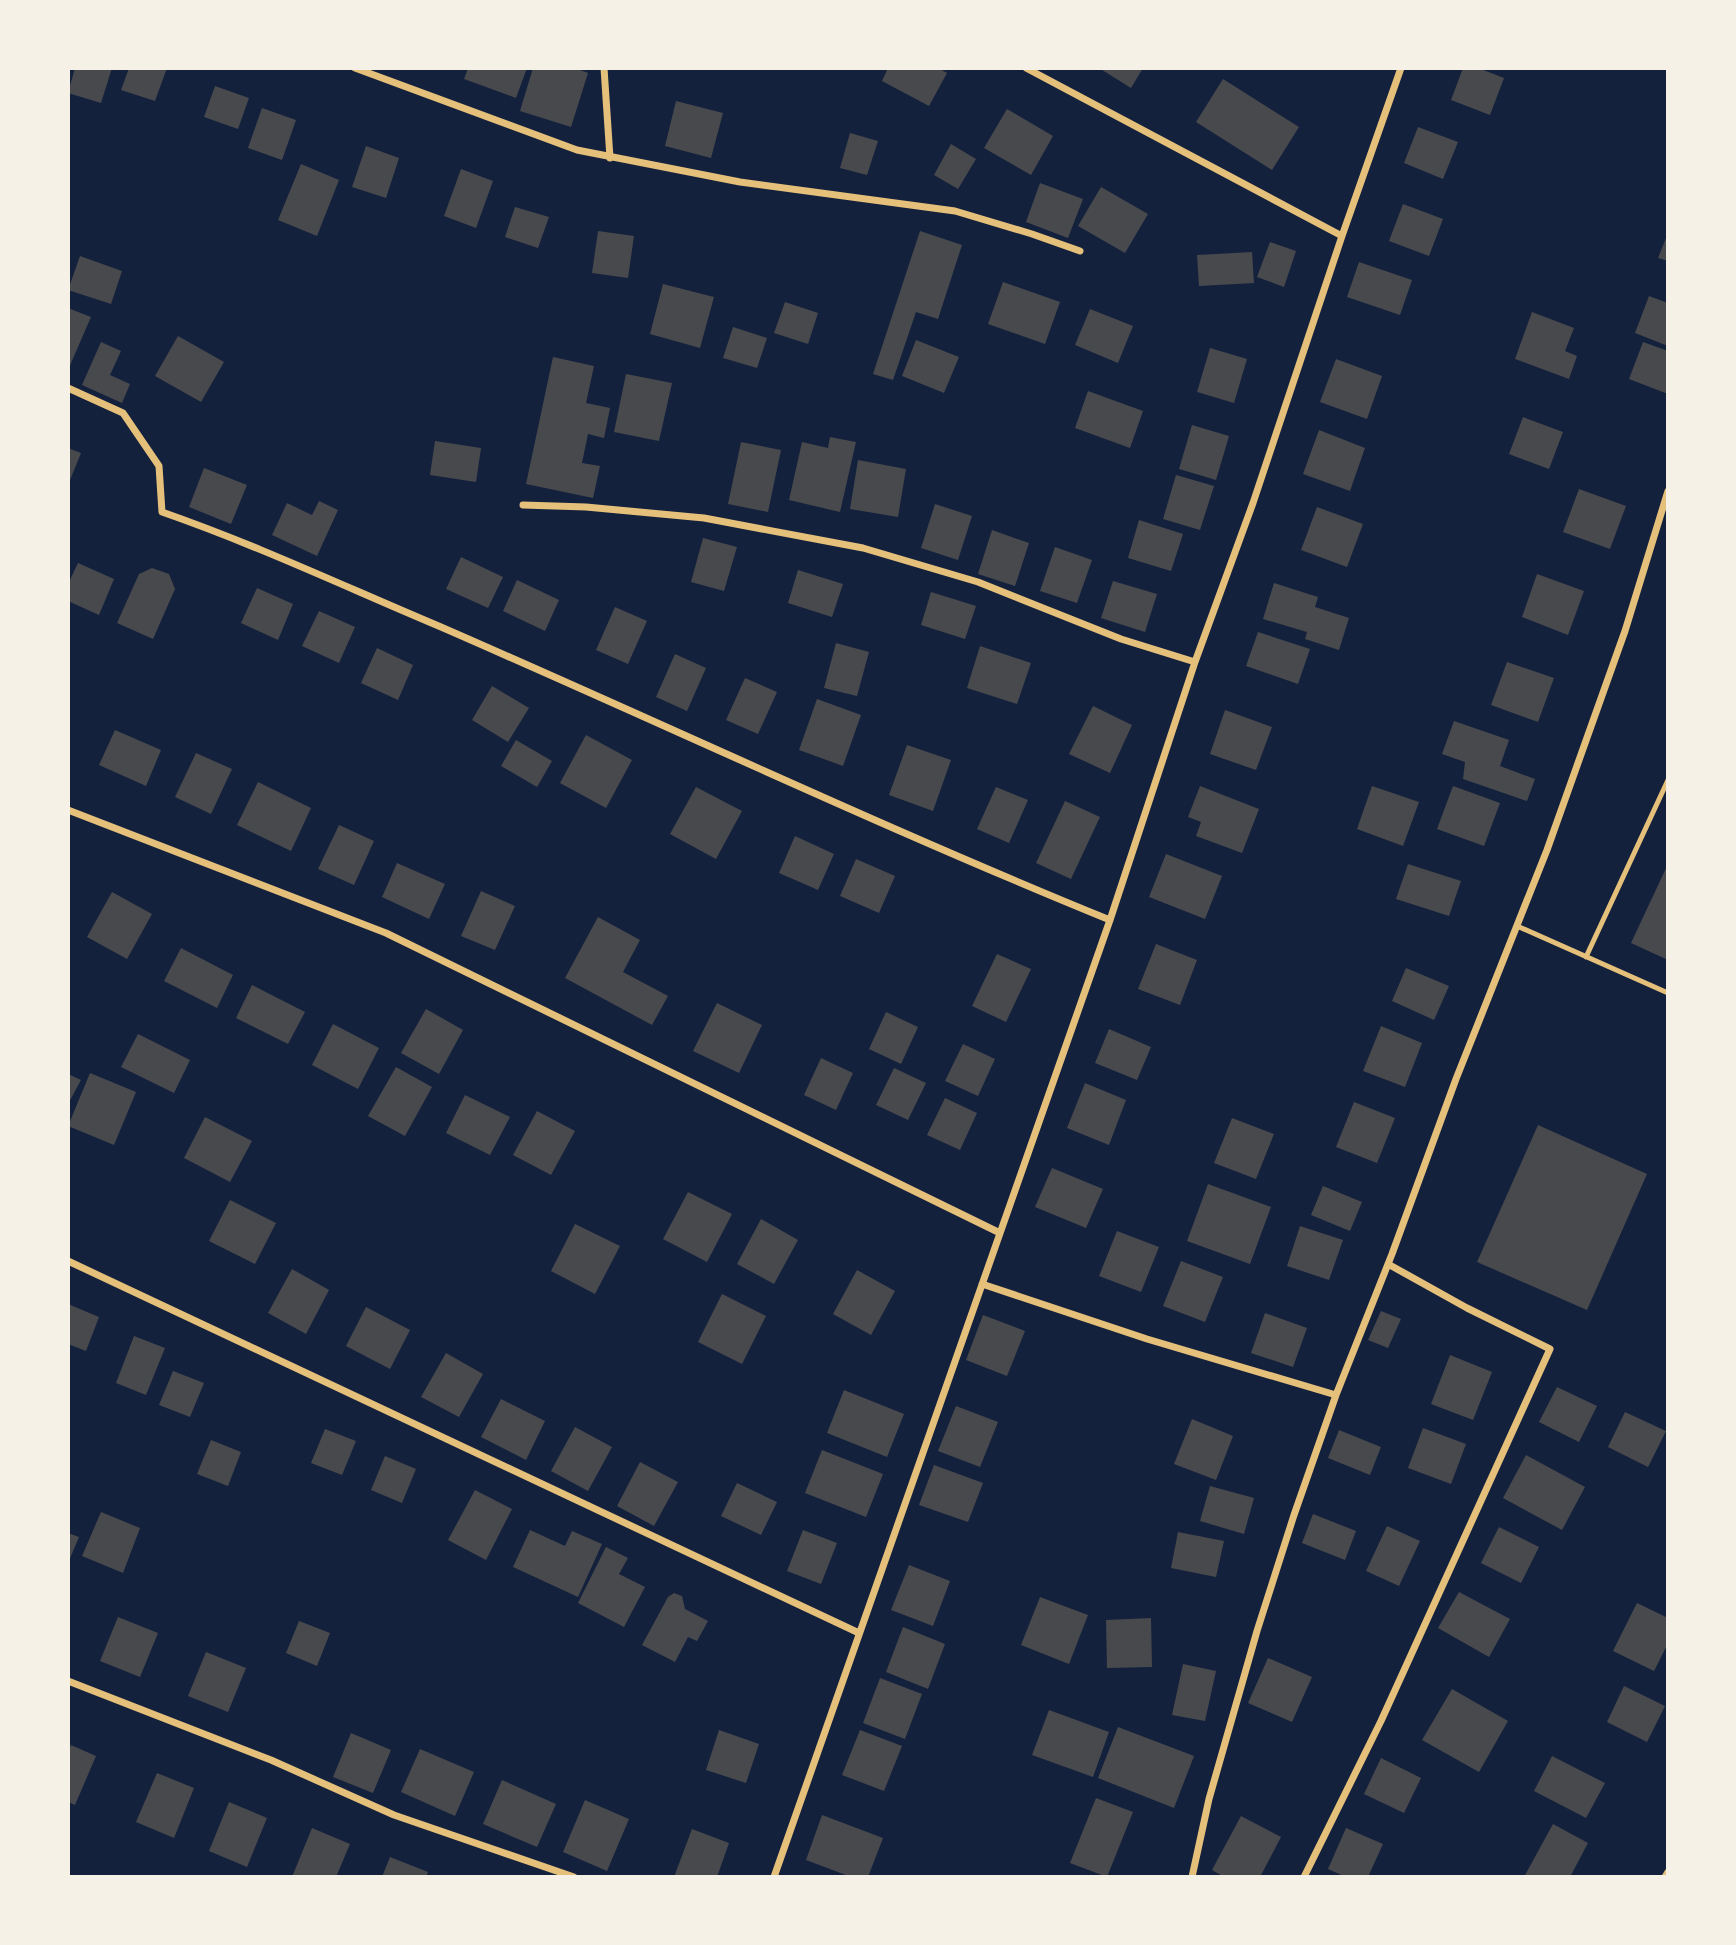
<svg xmlns="http://www.w3.org/2000/svg" width="1736" height="1945" viewBox="0 0 1736 1945" font-family="'Nunito Sans',sans-serif">
	<rect width="100%" height="100%" fill="#14213d"/>
	<!-- building -->
	<path fill="#48494c" d="M75 68H112L101 103 68 93Z
		M129 68H167L155 101 121 90Z
		M468 68H527L516 98 464 79Z
		M533 68H575L588 73 571 127 520 111Z
		M888 68H938L947 73 929 106 882 81Z
		M1099 68H1143L1131 88Z
		M1463 68H1478L1504 78 1490 115 1451 100Z
		M1223 79 1299 127 1272 170 1196 122Z
		M215 86 249 98 238 129 204 117Z
		M676 101 723 113 711 158 665 146Z
		M262 108 296 120 282 160 248 148Z
		M1007 109 1053 136 1031 175 984 148Z
		M1418 127 1458 142 1443 179 1404 163Z
		M850 133 878 141 867 175 840 168Z
		M951 144 976 159 958 189 934 175Z
		M366 146 399 158 386 198 352 187Z
		M301 164 339 180 317 236 278 220Z
		M461 169 493 181 476 228 444 216Z
		M1040 183 1083 199 1068 238 1026 222Z
		M1101 187 1148 214 1125 253 1078 226Z
		M1403 204 1443 219 1429 256 1389 241Z
		M515 207 549 217 538 248 505 237Z
		M598 231 634 236 628 278 592 273Z
		M920 231 962 245 938 319 916 312 893 380 873 374Z
		M1668 233V261L1658 258Z
		M1270 242 1296 251 1284 287 1257 277Z
		M1252 252 1254 283 1199 286 1197 255Z
		M80 256 122 271 111 304 68 290Z
		M1359 262 1412 280 1400 315 1347 297Z
		M1003 282 1060 302 1045 344 988 324Z
		M663 284 714 297 700 348 650 334Z
		M1649 296 1668 303V346L1635 333Z
		M785 302 818 313 808 344 774 333Z
		M68 308 91 317 68 370Z
		M1090 309 1133 326 1118 363 1075 345Z
		M1532 312 1574 328 1565 351 1577 356 1569 379 1515 359Z
		M733 327 767 338 757 368 723 358Z
		M178 336 224 362 201 402 155 376Z
		M916 340 959 357 944 393 902 376Z
		M101 342 121 351 110 375 130 384 122 403 82 385Z
		M1643 342 1668 351V394L1629 379Z
		M1210 348 1247 359 1234 403 1197 392Z
		M553 357 594 366 586 403 610 408 604 438 588 434 582 463 600 466 593 498 526 484Z
		M1336 359 1382 376 1367 419 1320 402Z
		M626 374 672 383 659 441 614 432Z
		M1088 391 1143 411 1130 448 1075 428Z
		M1523 417 1563 432 1549 469 1509 454Z
		M1192 425 1229 436 1216 480 1179 469Z
		M1319 430 1365 448 1350 491 1303 474Z
		M830 437 856 442 840 512 789 500 802 442 828 448Z
		M435 441 481 448 476 482 430 475Z
		M741 442 781 450 768 512 728 504Z
		M68 448 81 453 68 485Z
		M858 460 906 469 898 517 850 509Z
		M204 468 247 485 231 524 189 507Z
		M1176 475 1214 486 1200 530 1163 519Z
		M1579 489 1626 506 1610 549 1563 532Z
		M319 501 338 510 317 556 272 535 287 503 312 515Z
		M935 504 972 516 958 560 921 548Z
		M1317 507 1363 524 1347 567 1301 550Z
		M1139 520 1183 534 1171 571 1128 558Z
		M992 530 1029 543 1015 586 978 574Z
		M703 538 737 547 724 591 691 582Z
		M1055 547 1092 560 1077 603 1040 591Z
		M461 557 503 577 488 608 446 589Z
		M78 563 114 579 99 615 68 601V584Z
		M152 568 169 574 175 589 153 639 117 623 139 574Z
		M798 570 843 584 832 617 788 603Z
		M1537 574 1584 591 1568 635 1522 617Z
		M517 580 559 600 545 631 503 611Z
		M1113 581 1157 594 1145 632 1101 618Z
		M1274 583 1318 597 1315 607 1349 618 1339 650 1305 639 1307 632 1263 619Z
		M257 588 293 604 278 640 241 623Z
		M931 592 976 606 965 639 921 625Z
		M615 607 647 621 628 664 596 650Z
		M319 611 355 627 339 663 302 646Z
		M1258 632 1310 649 1298 684 1246 666Z
		M836 643 869 652 857 696 824 688Z
		M980 646 1031 663 1017 704 967 688Z
		M377 648 413 665 398 700 361 683Z
		M675 654 706 668 687 711 656 697Z
		M1507 662 1554 678 1538 722 1491 705Z
		M745 678 777 692 758 734 726 720Z
		M492 686 529 708 508 742 472 720Z
		M817 699 861 715 843 766 799 750Z
		M1093 706 1132 725 1110 773 1069 754Z
		M1225 710 1272 727 1256 770 1210 754Z
		M1454 721 1509 740 1500 766 1535 779 1527 801 1463 779 1465 762 1442 754Z
		M115 730 161 750 146 786 99 765Z
		M586 735 632 760 606 808 560 783Z
		M516 740 552 761 537 787 501 766Z
		M907 745 951 760 933 811 889 795Z
		M196 753 232 769 211 814 175 797Z
		M258 782 311 808 291 851 237 825Z
		M1200 786 1259 809 1242 853 1196 836 1201 822 1188 817Z
		M1372 786 1419 802 1403 846 1357 829Z
		M1453 786 1500 803 1484 846 1437 829Z
		M696 787 742 811 716 859 670 834Z
		M996 787 1028 800 1009 843 977 829Z
		M1065 801 1100 817 1071 879 1036 863Z
		M339 825 374 841 354 885 318 869Z
		M795 836 834 854 818 890 779 873Z
		M1166 854 1222 876 1205 919 1149 897Z
		M856 859 895 876 879 913 840 896Z
		M397 863 445 884 429 919 382 897Z
		M1408 864 1461 881 1449 916 1396 899Z
		M1668 864V960L1631 943Z
		M481 891 515 906 495 950 461 936Z
		M112 892 152 914 127 959 87 937Z
		M598 917 640 940 623 972 668 996 652 1025 565 978Z
		M1156 944 1197 960 1180 1005 1138 989Z
		M181 948 233 975 217 1008 164 981Z
		M997 954 1031 969 1006 1022 972 1006Z
		M1406 968 1449 986 1434 1020 1392 1001Z
		M252 985 305 1012 288 1044 236 1018Z
		M717 1003 762 1025 739 1073 693 1051Z
		M426 1009 463 1030 439 1074 401 1053Z
		M886 1012 918 1027 901 1064 869 1049Z
		M333 1024 379 1048 358 1089 312 1065Z
		M1381 1026 1422 1043 1405 1087 1363 1071Z
		M1109 1029 1151 1047 1137 1080 1095 1063Z
		M138 1034 190 1060 174 1093 121 1067Z
		M963 1044 995 1059 978 1096 945 1081Z
		M821 1058 853 1073 836 1110 804 1095Z
		M396 1067 432 1087 405 1136 368 1116Z
		M894 1068 926 1083 908 1120 876 1105Z
		M90 1073 136 1092 114 1145 68 1126Z
		M68 1074 81 1080 68 1104Z
		M1085 1083 1126 1100 1109 1145 1067 1128Z
		M465 1095 510 1117 490 1155 446 1133Z
		M945 1098 977 1113 960 1150 927 1135Z
		M1354 1102 1395 1118 1377 1163 1336 1147Z
		M537 1111 575 1131 551 1175 513 1155Z
		M205 1117 252 1141 230 1182 184 1158Z
		M1232 1118 1274 1134 1256 1179 1214 1163Z
		M1538 1125 1647 1174 1587 1310 1477 1262Z
		M1052 1168 1103 1189 1086 1228 1035 1207Z
		M1208 1184 1271 1207 1250 1264 1187 1241Z
		M1323 1186 1362 1202 1350 1231 1311 1215Z
		M688 1192 732 1214 707 1262 663 1239Z
		M230 1200 276 1223 255 1264 209 1241Z
		M761 1219 798 1240 774 1284 737 1264Z
		M575 1224 620 1246 595 1294 551 1271Z
		M1300 1226 1343 1240 1329 1280 1287 1266Z
		M1117 1231 1159 1247 1141 1292 1099 1276Z
		M1181 1261 1223 1277 1205 1322 1163 1306Z
		M292 1269 329 1290 306 1334 268 1313Z
		M857 1270 895 1291 871 1335 833 1314Z
		M722 1294 766 1316 742 1364 698 1342Z
		M68 1304 99 1317 86 1351 68 1344Z
		M366 1307 410 1330 390 1369 346 1346Z
		M1381 1311 1401 1319 1388 1348 1368 1340Z
		M1265 1313 1307 1328 1293 1367 1251 1353Z
		M983 1315 1025 1331 1007 1376 966 1360Z
		M134 1336 165 1348 146 1395 116 1383Z
		M446 1353 483 1374 459 1417 421 1397Z
		M1450 1355 1492 1372 1473 1420 1431 1404Z
		M173 1371 204 1383 190 1417 159 1405Z
		M1557 1387 1597 1406 1579 1442 1539 1422Z
		M844 1390 904 1414 887 1457 827 1433Z
		M501 1399 545 1421 526 1460 481 1437Z
		M956 1406 998 1422 980 1467 938 1451Z
		M1625 1412 1666 1431 1648 1467 1608 1447Z
		M1192 1419 1233 1436 1216 1480 1174 1464Z
		M575 1427 612 1447 588 1491 551 1471Z
		M1423 1428 1466 1444 1451 1484 1408 1468Z
		M325 1429 356 1441 342 1475 311 1463Z
		M1339 1430 1381 1447 1370 1475 1328 1458Z
		M211 1440 241 1452 228 1486 197 1474Z
		M822 1450 883 1474 866 1517 805 1493Z
		M1526 1455 1585 1487 1562 1530 1503 1498Z
		M385 1456 416 1469 402 1503 371 1490Z
		M640 1462 678 1482 654 1526 617 1506Z
		M934 1465 983 1483 968 1522 919 1505Z
		M737 1483 777 1502 761 1535 721 1516Z
		M1210 1486 1254 1498 1244 1534 1200 1521Z
		M475 1490 512 1509 486 1560 448 1540Z
		M101 1512 140 1528 123 1573 82 1556Z
		M1313 1514 1356 1531 1345 1560 1302 1543Z
		M1387 1526 1420 1541 1399 1586 1366 1571Z
		M1499 1527 1539 1547 1521 1583 1481 1563Z
		M530 1530 565 1546 572 1531 602 1544 578 1597 513 1567Z
		M803 1530 837 1543 821 1584 787 1571Z
		M1178 1532 1224 1541 1216 1577 1171 1568Z
		M68 1533 79 1537 68 1563Z
		M606 1547 628 1558 619 1574 645 1587 624 1627 578 1603Z
		M909 1565 950 1581 933 1626 891 1610Z
		M1459 1592 1510 1619 1489 1657 1438 1628Z
		M674 1593 682 1596 685 1609 708 1621 697 1641 688 1637 675 1662 642 1645 668 1597Z
		M1040 1597 1088 1615 1069 1664 1021 1645Z
		M1637 1603 1668 1618V1643L1654 1671 1613 1651Z
		M118 1617 158 1633 140 1677 100 1661Z
		M1151 1618 1152 1667 1107 1668 1106 1620Z
		M299 1621 330 1633 317 1666 286 1653Z
		M903 1627 945 1644 928 1689 886 1672Z
		M206 1652 246 1668 228 1712 188 1696Z
		M1268 1658 1312 1677 1292 1722 1248 1703Z
		M1183 1664 1216 1671 1205 1721 1172 1715Z
		M880 1678 922 1694 905 1739 863 1723Z
		M1624 1686 1665 1706 1647 1742 1607 1722Z
		M1452 1689 1508 1721 1479 1772 1422 1740Z
		M1049 1710 1109 1732 1093 1777 1032 1755Z
		M1118 1727 1194 1756 1174 1808 1098 1778Z
		M719 1730 759 1744 746 1783 706 1770Z
		M860 1730 902 1746 884 1791 842 1775Z
		M351 1733 391 1750 373 1793 333 1777Z
		M71 1745 96 1756 75 1805 68 1802V1752Z
		M420 1749 474 1772 455 1816 401 1792Z
		M1552 1756 1605 1783 1586 1818 1534 1791Z
		M1381 1758 1421 1778 1404 1813 1364 1794Z
		M157 1773 194 1788 174 1838 136 1822Z
		M502 1780 556 1804 537 1847 483 1824Z
		M1096 1798 1133 1812 1107 1877 1070 1863Z
		M585 1800 629 1819 607 1871 563 1852Z
		M229 1802 267 1818 247 1867 209 1851Z
		M822 1815 883 1838 868 1877H851L806 1860Z
		M1241 1816 1281 1837 1260 1877H1224L1212 1870Z
		M1553 1824 1588 1843 1570 1877H1524Z
		M312 1828 350 1844 336 1877H292Z
		M1346 1828 1383 1844 1368 1877H1346L1328 1869Z
		M692 1829 729 1843 717 1877H674Z
		M390 1857 428 1872 426 1877H382Z"/>
	<g fill="none" stroke-linecap="round" stroke-linejoin="round">
		<!-- service -->
		<path stroke="#e5c07b" stroke-width="5" d="M1517 926 1668 993
			M1586 957 1668 780"/>
		<!-- minor -->
		<path stroke="#e5c07b" stroke-width="7" d="M355 68 577 150 740 182 955 211 1032 234 1080 251
			M604 68 610 158
			M1026 68 1342 236
			M68 388 123 413 159 466 162 512C257 545 348 588 441 627 664 724 884 828 1110 920
			M523 505 586 507 704 518 863 548 978 582 1121 639 1195 662
			M68 810 386 933 1000 1233
			M68 1261 859 1633
			M982 1284 1147 1339 1336 1395
			M68 1681 271 1760 394 1815 574 1877
			M774 1877 1110 920 1195 662 1253 503 1342 236 1401 68
			M1192 1877 1209 1799 1257 1631 1294 1515 1336 1395 1392 1254 1456 1079 1547 850 1625 631 1668 491
			M1304 1877 1381 1721 1550 1349 1467 1308 1388 1264
			M1665 1877 1668 1872"/>
	</g>
	<!-- border -->
	<rect width="1736" height="1945" fill="none" stroke="#f6f1e7" stroke-width="140"/>
</svg>
